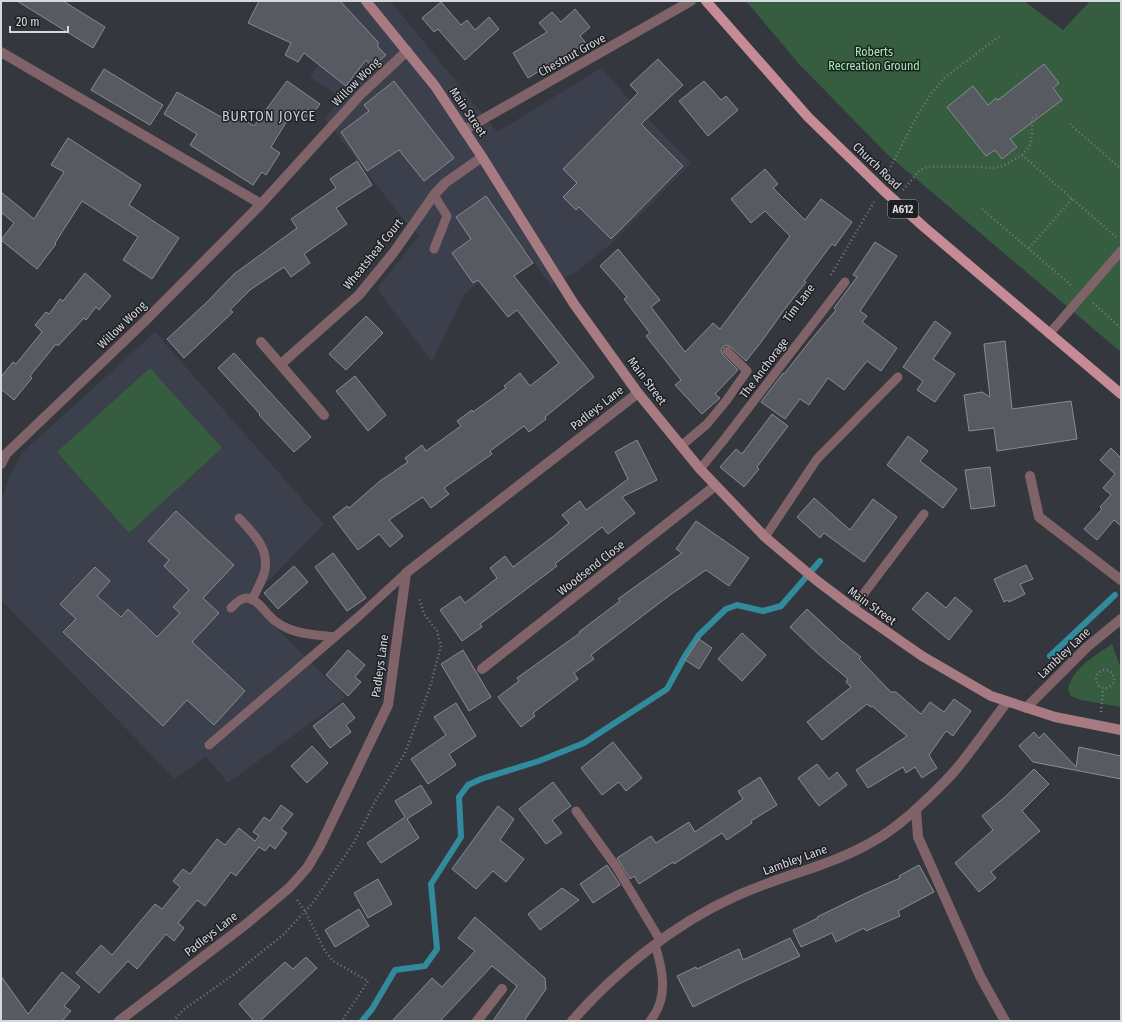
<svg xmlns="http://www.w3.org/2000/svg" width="1122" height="1022" viewBox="0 0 1122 1022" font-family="'Fira Sans Condensed',sans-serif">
	<rect width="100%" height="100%" fill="#35373e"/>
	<!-- built -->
	<path fill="#3c404c" d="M295 1H393L392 3 497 132 601 68 630 100 691 163 612 243 576 272 551 286 526 250 465 293 432 362 377 289 419 235 403 219 325 119 341 97 310 77 335 41Z
		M155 332 324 524 249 601 346 697 228 783 206 756 175 779 1 600V503L9 477 22 453Z"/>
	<!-- green -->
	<path fill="#365d3f" d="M746 1H1024L1063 30 1090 1H1121V352L888 155 799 64Z
		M150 368 222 448 129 533 57 452Z
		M1112 644 1121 669V707L1081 700 1071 696 1068 690C1072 668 1095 656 1112 644Z"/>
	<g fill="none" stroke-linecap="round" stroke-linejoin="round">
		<!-- stream -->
		<path stroke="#318b9c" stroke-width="6" d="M1050 656 1115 595
			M362 1021 372 1009 395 970 425 966 437 949 431 884 461 837 459 797 468 785 481 779 539 761 584 743 667 689 685 656 699 635 726 609 737 605 763 611 781 606 820 561"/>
	</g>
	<!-- building -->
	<path fill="#575a61" stroke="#888b92" d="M17 1H63L105 27 93 48Z
		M259 1H340L378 42V47L386 55 372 67 366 60 346 86 304 53 298 62 285 55 291 43 248 23Z
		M441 2 461 25 467 20 475 30 489 17 499 29 465 60 438 29 434 32 422 18Z
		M575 9 590 27 580 36 585 42 569 56 567 54 528 78 513 53 547 32 539 23 552 12 561 22Z
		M658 59 683 85 641 124 683 166 611 239 579 207 576 210 563 197 577 183 563 169 638 93 630 85Z
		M1044 64 1059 83 1053 88 1062 100 1010 139 1017 147 1002 159 995 150 986 156 947 107 973 86 988 105 996 98 998 100Z
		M104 69 163 105 150 125 91 90Z
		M287 81 320 104 307 121 293 111 271 147 280 153 266 175 262 172 253 185 190 145 197 134 164 114 177 92 223 118 229 110 254 126Z
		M394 81 454 158 424 181 399 150 367 171 341 132 369 111 364 105Z
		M704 81 721 100 726 96 738 110 708 136 679 101Z
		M68 138 141 185 129 205 179 238 152 279 123 260 138 237 82 201 55 243 56 244 37 269 1 240 14 223 1 212V192L34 219 64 172 51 165Z
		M357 161 372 185 336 208 347 224 304 254 310 263 291 277 284 267 250 290 230 310 233 312 184 358 167 339 206 303 234 274 297 228 291 219 336 188 330 179Z
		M765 169 778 184 773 188 805 220 821 199 852 222 835 246 832 244 804 281 806 282 784 310 762 341 746 361 731 347 726 345 723 347 721 350 723 355 738 370 715 394 720 398 702 414 675 385 681 380 646 336 650 333 624 299 627 297 600 266 618 249 660 300 651 307 685 352 713 323 720 329 790 236 765 211 751 223 731 199Z
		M486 196 533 263 514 276 594 377 545 417 546 419 529 432 524 426 490 451 492 454 444 488 449 494 431 508 423 497 389 520 403 536 390 547 379 534 358 550 333 517 347 506 349 508 380 481 408 462 405 458 422 445 426 451 461 426 457 421 472 410 473 412 506 388 504 386 520 373 530 386 559 363 517 310 508 317 478 280 473 283 452 253 471 239 456 217Z
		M875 242 897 256 860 311 867 316 862 322 897 348 881 371 867 361 844 390 828 378 809 405 800 399 785 419 761 402 783 373 784 374 810 341 836 310 834 308 857 277 853 275Z
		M85 273 111 296 99 310 96 307 86 320 84 318 58 346 56 344 30 376 32 378 14 400 1 389V377L13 362 16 364 42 332 35 325 46 312 49 314 60 299 63 301Z
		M366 316 383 333 346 370 329 354Z
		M935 321 951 333 933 359 955 374 935 402 917 390 923 381 903 367Z
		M1005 341 1012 409 1071 401 1077 439 997 451 994 428 969 431 964 395 982 392 990 397 984 344Z
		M234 353 311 437 294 452 259 415 260 414 218 368Z
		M355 376 386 415 368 431 336 391Z
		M772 414 788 426 757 467 759 469 744 487 720 467 736 449 742 454Z
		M908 436 928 451 920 461 957 489 943 508 887 465Z
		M637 440 657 480 622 497 635 513 608 534 602 527 555 564 557 566 480 624 482 627 462 641 440 610 460 596 465 603 497 578 490 568 505 556 513 567 555 535 569 523 562 515 580 501 586 510 628 479 615 452Z
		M1111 448 1121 458V526L1114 520 1097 540 1084 529 1102 509 1100 507 1111 495 1103 488 1115 474 1100 460Z
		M990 467 995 506 971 509 965 470Z
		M814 498 850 530 873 499 897 517 864 562 824 533 820 538 797 517Z
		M176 511 234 565 203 598 219 613 192 642 245 691 214 725 187 700 163 726 63 632 76 619 60 604 95 567 110 581 97 596 121 617 128 609 157 637 180 613 173 607 189 590 164 566 169 560 148 541Z
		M696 521 749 558 729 586 706 570 670 595 591 655 594 659 574 673 578 679 533 713 535 716 521 727 498 697 519 681 517 678 580 633 579 632 620 601 618 599 682 553 676 549Z
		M333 553 366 598 347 611 315 567Z
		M1026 565 1033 579 1020 584 1025 594 1009 602 1008 600 1004 602 994 579Z
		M294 566 308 582 278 609 264 593Z
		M927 592 946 608 955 597 972 611 949 640 912 609Z
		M807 609 839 639 861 657 859 659 891 692H896L921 714 930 702 944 712 954 699 971 711 953 736 946 731 929 755 937 768 922 778 915 767 906 773 903 767 868 788 856 770 907 736 872 706 871 707 867 704 822 740 807 722 851 687 846 682 848 679 816 652 790 627Z
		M742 633 766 655 742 681 718 659Z
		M699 639 712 648 699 669 685 660Z
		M348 650 365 665 355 677 361 682 348 696 326 675Z
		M463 650 491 697 469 711 441 664Z
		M343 703 355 718 346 725 351 732 330 748 313 726Z
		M456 703 476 736 449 754 456 765 428 784 411 759 446 735 434 717Z
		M1034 732 1039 738 1044 733 1076 767 1079 747 1121 756V779L1033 762 1019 746Z
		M613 742 642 778 626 791 619 782 602 795 581 768Z
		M312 746 328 763 307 783 291 766Z
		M817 764 829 779 837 772 847 785 819 806 798 778Z
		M1034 769 1049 784 1022 811 1040 831 991 872 996 878 979 892 955 863 993 830 982 816 1005 797Z
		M760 777 777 805 751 821 752 823 727 840 722 833 674 864 673 862 639 884 634 876 630 879 617 858 651 836 656 843 689 822 695 832 743 799 738 791Z
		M553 782 571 806 552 820 562 833 546 844 519 809Z
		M421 785 432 803 407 819 419 838 381 863 367 843 405 817 395 801Z
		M281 805 293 814 281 829 287 833 275 849 270 845 265 851 259 847 236 876 231 872 205 906 197 900 178 923 184 928 174 941 166 934 137 969 128 961 99 993 76 973 101 945 112 955 155 904 162 909 180 887 173 881 183 869 190 874 217 839 225 845 239 828 255 841 259 836 253 832 264 817 270 821Z
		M498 806 514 819 500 840 524 859 506 882 493 871 476 889 452 869Z
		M607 865 620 885 593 903 580 884Z
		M919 865 934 892 898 911 900 916 866 931 864 928 836 942 832 933 801 947 793 930 818 918 817 917 862 895 900 878 899 876Z
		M378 879 392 904 368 918 354 893Z
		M562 888 579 900 540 930 528 914Z
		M359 909 369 926 335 947 325 930Z
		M475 917 545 978 546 989 524 1021H493L517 986 492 966 440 1021H392L432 978 442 987 475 951 458 938Z
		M790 938 800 956 743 982 693 1007 677 976 696 967 697 969 739 949 743 960Z
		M306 957 317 968 260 1021H254L239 1004 285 962 293 969Z
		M62 972 80 987 64 1006 71 1011 62 1021H1V976L28 1014Z"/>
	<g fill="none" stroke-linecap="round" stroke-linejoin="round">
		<!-- path -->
		<path stroke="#787a80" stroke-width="2.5" stroke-dasharray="1 3" stroke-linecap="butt" d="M1070 124 1121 169
			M1022 155 1116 237
			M887 174 918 114 931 94 944 78 1001 35
			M903 190 920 170 927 167H980L993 168 1003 166 1022 155 1029 147 1032 136V119L1037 114
			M982 209 1072 286
			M1029 248 1072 199
			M831 275 874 202
			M1093 303 1121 328
			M1096 679a9 9 0 1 1 18 0a9 9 0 1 1-18 0Z
			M1101 712 1103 688
			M297 900 305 911 325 951 333 961 368 981 342 1021
			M173 1021 183 1010 233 975 283 935 312 904 353 844 376 800 405 753 430 687 441 646 437 631 424 614 419 597"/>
		<!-- lane -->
		<path stroke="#806368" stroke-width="9" d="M434 195 447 216 434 249
			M1049 334 1121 251
			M681 446 707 424 726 401 747 371 727 351
			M700 469 723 441 845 282
			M239 518C254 534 271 550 264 574 261 583 256 591 252 600
			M765 537 817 459 898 377
			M231 608C252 584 260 609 275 621 279 624 284 627 289 629 303 635 320 635 335 637
			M853 608 924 514
			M209 745 358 617 406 573
			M576 811 615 865 660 940
			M650 1021C669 998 663 970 655 945"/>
		<!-- street -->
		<path stroke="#806368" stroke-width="10" d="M1 52 261 204
			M464 130 691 1
			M261 342 324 415
			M281 364 359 295 394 252 434 195 445 183 482 157
			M1 464 6 454 143 323 261 204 362 93 407 51
			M1030 476 1039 517 1121 580
			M482 669 715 486
			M1026 708 1087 647 1121 619
			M916 809 918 837 980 976 1005 1021
			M119 1021 245 925 289 888 307 868 320 846 388 705 406 573 638 393
			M477 1021 502 989
			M572 1021C615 972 674 924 734 897 781 875 833 866 877 839 890 832 900 823 911 814 927 799 944 784 958 767 975 746 991 723 1007 702"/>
		<!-- secondary -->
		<path stroke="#a87a82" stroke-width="10" d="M366 1 435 86 482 157 574 304 638 393 700 469 765 537 816 580 853 608 922 656 991 696 1055 717 1121 730"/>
		<!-- primary -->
		<path stroke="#c78b97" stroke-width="10" d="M706 1 808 117 883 190 924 227 1121 394"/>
	</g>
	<g text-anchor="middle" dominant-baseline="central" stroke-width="3" stroke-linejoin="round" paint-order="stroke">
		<!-- shield labels -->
		<rect fill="#1e1f22" stroke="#a0a0a4" stroke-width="1" x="888" y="200" width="30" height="18" rx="3"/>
		<g font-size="11" font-weight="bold" fill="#d7d8dc">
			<text x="903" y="209">A612</text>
		</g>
		<!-- park labels -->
		<g font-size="12" fill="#9fefb0" stroke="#1e1f22">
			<text x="874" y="52">Roberts<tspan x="874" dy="14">Recreation Ground</tspan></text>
		</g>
		<!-- street labels -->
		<g font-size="12" fill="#d7d8dc" stroke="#1e1f22">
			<text transform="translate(572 55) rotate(-29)">Chestnut Grove</text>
			<text transform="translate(356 82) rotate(-45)">Willow Wong</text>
			<text transform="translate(468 112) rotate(56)">Main Street</text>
			<text transform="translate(877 166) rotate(44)">Church Road</text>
			<text transform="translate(373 254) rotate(-51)">Wheatsheaf Court</text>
			<text transform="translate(799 303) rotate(-53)">Tim Lane</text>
			<text transform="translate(122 325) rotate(-44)">Willow Wong</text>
			<text transform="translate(764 368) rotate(-53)">The Anchorage</text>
			<text transform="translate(647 381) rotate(53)">Main Street</text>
			<text transform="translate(597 408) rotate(-38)">Padleys Lane</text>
			<text transform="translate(591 568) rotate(-38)">Woodsend Close</text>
			<text transform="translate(872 606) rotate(36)">Main Street</text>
			<text transform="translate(1064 653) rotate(-44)">Lambley Lane</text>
			<text transform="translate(380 666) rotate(-82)">Padleys Lane</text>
			<text transform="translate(795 860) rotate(-20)">Lambley Lane</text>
			<text transform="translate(211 934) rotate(-38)">Padleys Lane</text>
		</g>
		<!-- quarter labels -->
		<g font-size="14" letter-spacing="1" fill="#cacdd5" stroke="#1e1f22">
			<text x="269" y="116">BURTON JOYCE</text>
		</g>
	</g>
	<!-- border -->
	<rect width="1122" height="1022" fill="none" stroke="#d7d8dc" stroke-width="4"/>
	<!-- scale -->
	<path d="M10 26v6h58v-6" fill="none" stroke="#d7d8dc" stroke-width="2"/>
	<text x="16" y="26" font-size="12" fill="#d7d8dc" stroke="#1e1f22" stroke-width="3" paint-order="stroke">20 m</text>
</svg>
